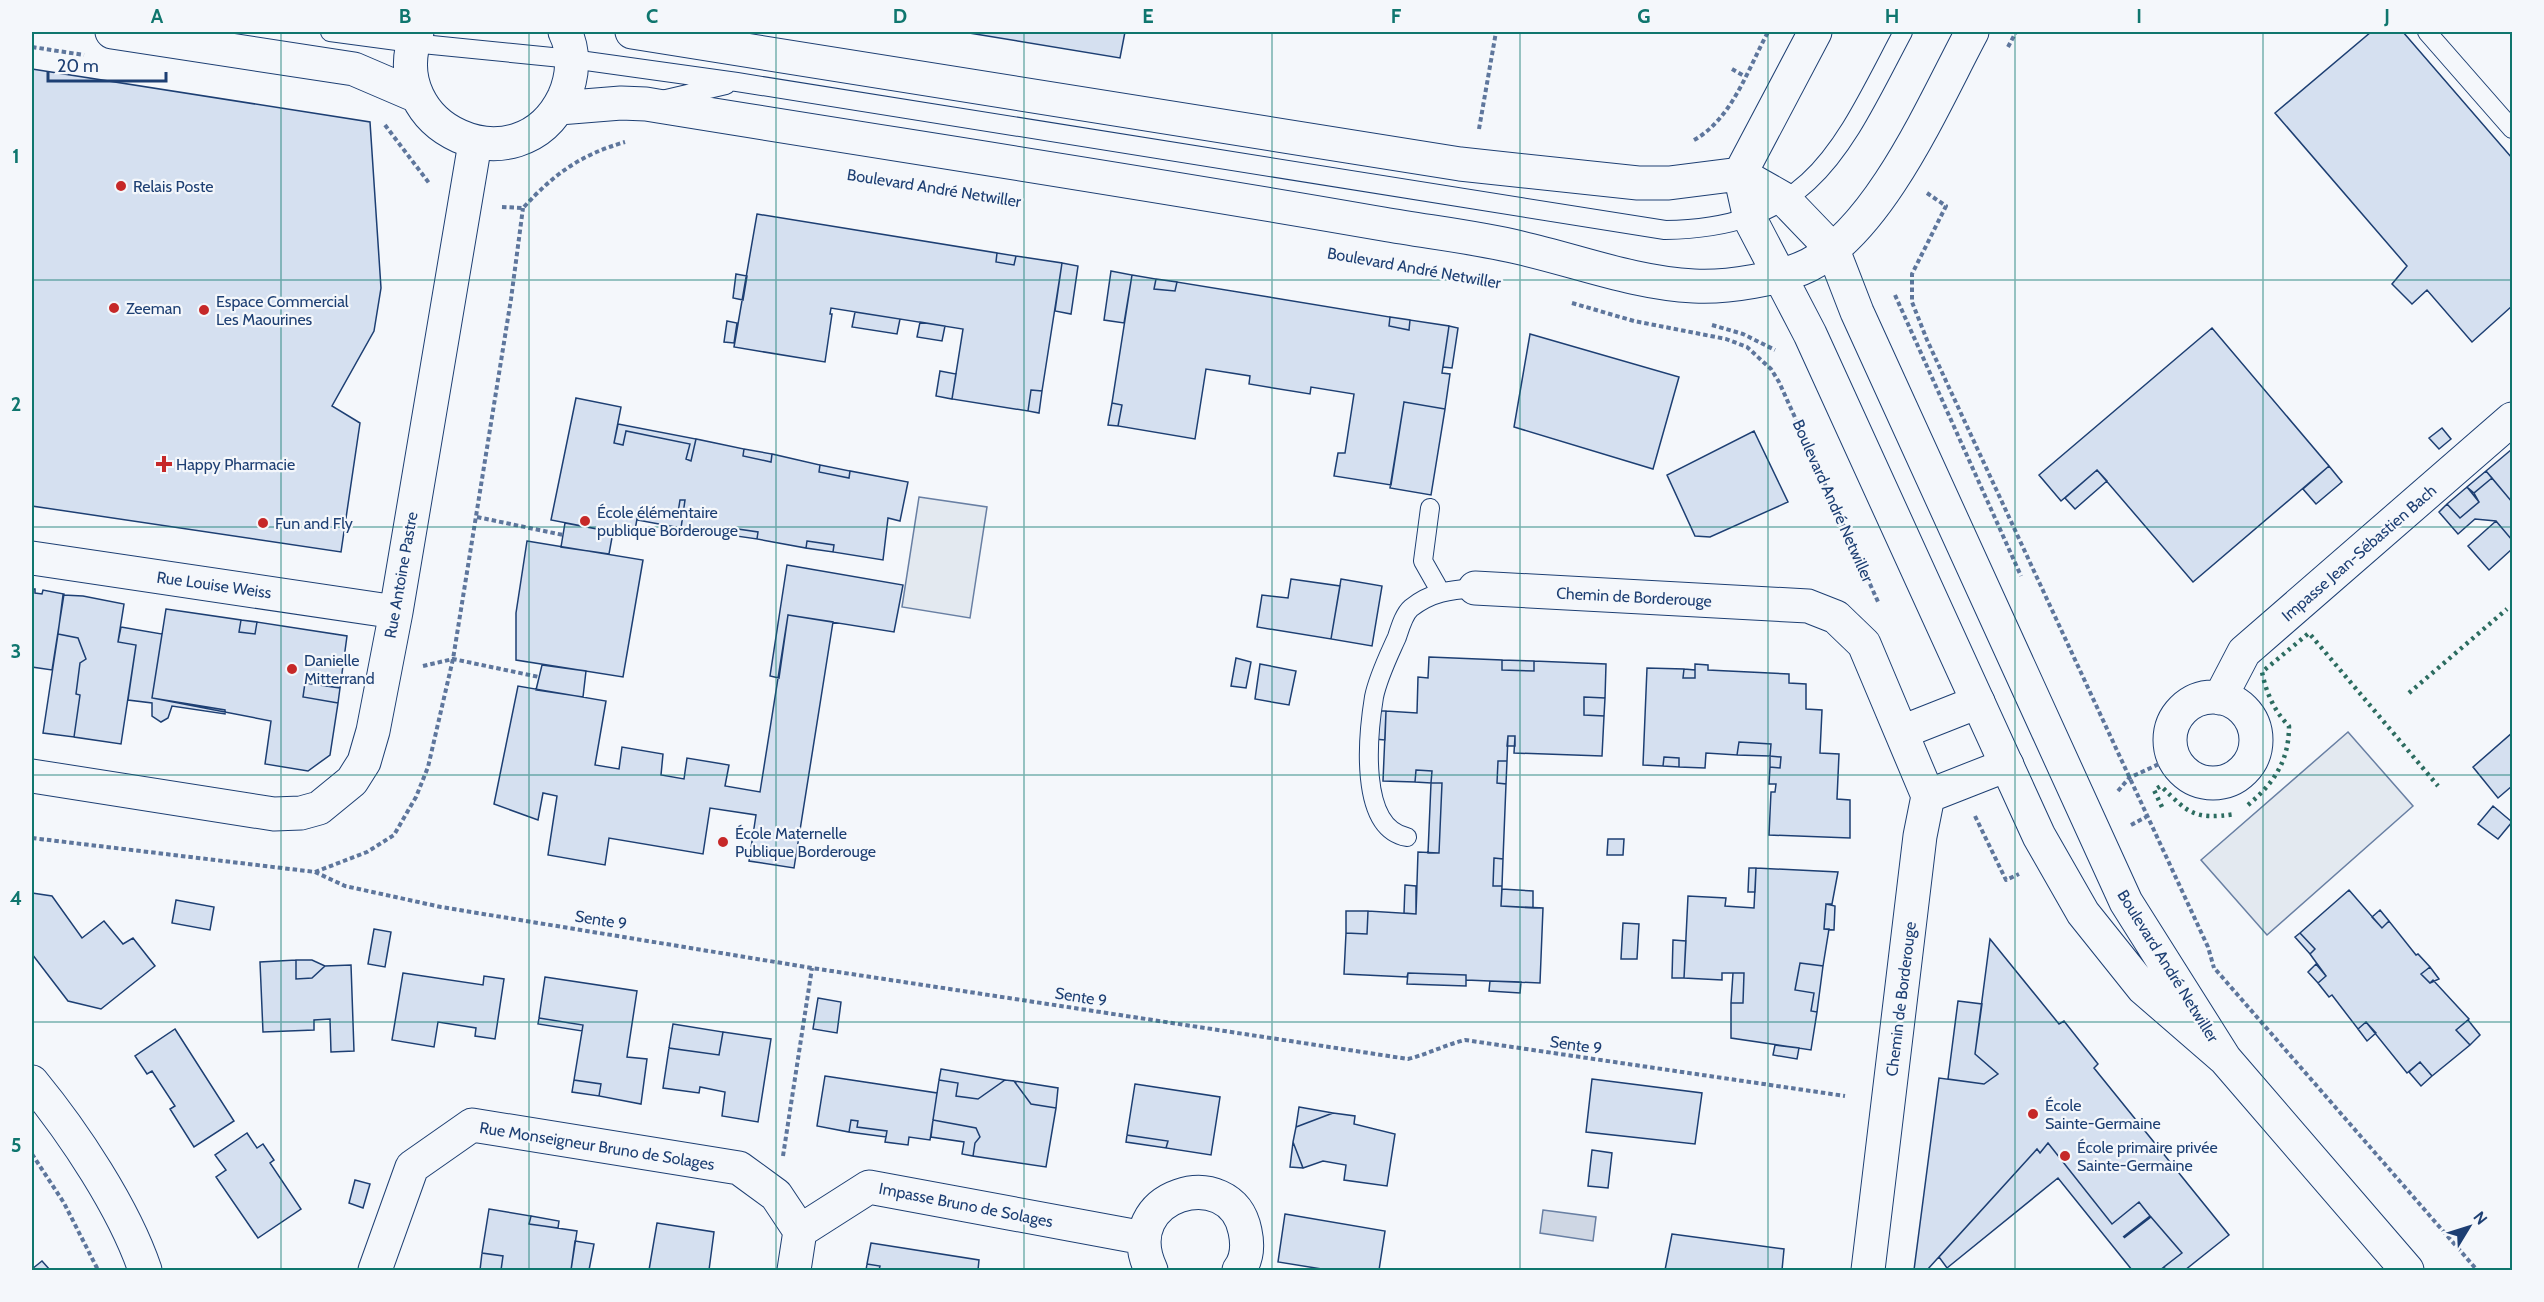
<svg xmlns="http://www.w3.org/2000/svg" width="2544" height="1302" viewBox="0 0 2544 1302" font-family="Cabin,sans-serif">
	<rect width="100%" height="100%" fill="#f4f7fb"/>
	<!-- green -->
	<path fill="#e3e9f0" stroke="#687fa3" stroke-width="1.5" d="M919 497 987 507 970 618 902 607Z
		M2348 732 2413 806 2267 935 2201 860Z"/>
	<!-- water -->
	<path fill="#cfd7e4" stroke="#687fa3" stroke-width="1.5" d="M1543 1210 1596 1217 1593 1241 1540 1233Z"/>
	<!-- building -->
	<path fill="#d5e0f0" stroke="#1d3f73" stroke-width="1.5" d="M963 32H1125L1120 58Z
		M2371 32H2403L2512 158V306L2472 342 2427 290 2412 304 2392 284 2407 266 2275 113Z
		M32 69 370 122 381 288 374 331 332 406 360 423 341 552 32 506Z
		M757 214 997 253 996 262 1014 265 1016 256 1062 263 1042 391 1031 390 1028 411 952 399 963 329 831 308 830 314H832L825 362 734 347Z
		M997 253 1016 256 1014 265 996 262Z
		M1062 263 1078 266 1071 314 1055 311Z
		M1111 271 1132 275 1124 323 1104 320Z
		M736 274 747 276 743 300 733 298Z
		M1132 275 1156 279 1154 289 1175 291 1177 282 1390 317 1389 326 1409 330 1410 320 1449 326 1442 373 1450 374 1445 409 1404 402 1391 485 1334 476 1338 453H1345L1354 394 1311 387 1310 394 1249 384 1250 376 1206 369 1195 439 1118 426 1122 405 1112 403Z
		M1156 279 1177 282 1175 291 1154 289Z
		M855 312 900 319 897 334 852 327Z
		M1390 317 1410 320 1409 330 1389 326Z
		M727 321 737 323 734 343 724 342Z
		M920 322 945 326 942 341 917 337Z
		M1449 326 1458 328 1452 368 1443 367Z
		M2212 328 2329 466 2193 582 2097 470 2061 501 2039 475Z
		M1530 334 1679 377 1653 469 1514 427Z
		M940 371 956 374 952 399 936 396Z
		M1031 390 1042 391 1039 413 1028 411Z
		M576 398 621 407 614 443 623 445 626 431 690 444 686 459 691 461 696 439 744 449 743 456 771 462 772 454 820 465 819 472 849 478 850 471 908 482 900 521 888 518 883 560 833 552 834 545 807 541 806 548 757 539 758 532 731 528 729 535 681 528 685 500H680L677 519 638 513 634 536 551 520Z
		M1404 402 1445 409 1431 495 1390 488Z
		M1112 403 1122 405 1118 426 1108 425Z
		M618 424 696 439 691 461 686 459 690 444 626 431 623 445 614 443Z
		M2442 428 2451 439 2439 449 2429 438Z
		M1754 431 1788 502 1710 537 1695 536 1667 475Z
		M744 449 772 454 771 462 743 456Z
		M2512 449V502L2486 471Z
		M820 465 850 471 849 478 819 472Z
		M2329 466 2342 482 2316 504 2303 489Z
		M2097 470 2107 481 2075 509 2065 498Z
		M2486 471 2492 478 2474 493 2467 487Z
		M2492 478 2512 502V540L2496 521 2475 519 2458 534 2439 512 2447 504 2460 518 2479 502 2474 493Z
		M2467 487 2479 502 2460 518 2447 504Z
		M680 500H685L681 528 637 520 638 513 677 519Z
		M2496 521 2512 540V549L2489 570 2468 546Z
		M565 523 613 532 609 554 561 547Z
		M731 528 758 532 757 539 729 535Z
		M527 541 643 560 623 677 516 660V613Z
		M807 541 834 545 833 552 806 548Z
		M787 565 903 585 894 632 788 615 779 678 770 676Z
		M1291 579 1340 586 1331 639 1257 627 1262 595 1288 598Z
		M1341 579 1382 586 1372 646 1331 639Z
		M32 589H35V593L42 594 43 590 64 594 52 670 32 667Z
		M63 595 83 596 124 604 118 642 136 645 121 744 74 737 80 695 76 694 80 663 86 659 78 638 58 634Z
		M166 609 241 620 239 632 255 634 257 622 347 636 340 688 305 683 303 697 338 703 330 755 308 771 265 764 271 721 152 698Z
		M788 615 833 622 794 868 749 861 756 815 710 808 703 854 609 838 605 865 548 855 557 796 543 793 538 820 494 804 518 686 606 701 595 765 619 769 622 747 663 754 661 775 684 779 687 758 729 765 725 786 760 792Z
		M241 620 257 622 255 634 239 632Z
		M121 627 162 634 152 698 225 710V714L172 706 168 718 161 722 152 716V703L128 700 136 645 118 642Z
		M58 634 78 638 86 659 80 663 76 694 80 695 74 737 43 733Z
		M1429 657 1502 660V670L1534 671V661L1606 664 1605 698 1584 697V715L1604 716 1602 756 1514 753 1515 736H1508L1507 761H1498L1497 783 1506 784 1503 859 1494 858 1493 886H1502L1501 906 1543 908 1540 983 1466 980V975L1408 973 1407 977 1344 974 1346 933 1367 934 1368 911 1416 914 1418 852 1439 853 1442 783H1431L1432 771 1416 770 1415 782 1383 781 1386 711 1417 713 1418 677 1428 678Z
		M1236 658 1251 662 1246 688 1231 686Z
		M1502 660 1534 661V671L1502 670Z
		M1260 664 1296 671 1289 705 1255 699Z
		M1695 664 1708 665V670L1789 674V683L1806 684V709L1822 710 1820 753 1839 754 1837 799 1850 800V838L1769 835 1771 792H1775L1776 784H1769L1770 767 1780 768 1781 757 1770 756 1771 744 1739 742 1737 755 1706 753 1705 768 1679 767V758L1664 757 1663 766 1643 765 1647 668 1684 669 1683 678H1695Z
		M542 665 586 671 583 697 536 690Z
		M1684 669 1695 670V678H1683Z
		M305 683 340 688 338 703 303 697Z
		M1584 697 1605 698 1604 716 1584 715Z
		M1375 711H1386L1385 740 1374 739Z
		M2512 733V786L2498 798 2473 767Z
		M1508 736H1515V746H1507Z
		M1739 742 1771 744 1770 756 1737 755Z
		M1770 756 1781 757 1780 768 1770 767Z
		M1664 757 1679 758V767L1663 766Z
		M1498 761H1507L1506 784 1497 783Z
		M1416 770 1432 771 1431 783 1415 782Z
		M1431 783H1442L1439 853H1428Z
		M2493 806 2512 822 2498 839 2478 824Z
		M1608 839H1624L1623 855H1607Z
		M1494 858 1503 859 1502 886H1493Z
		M1749 868H1756L1755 892H1748Z
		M1756 868 1838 872 1832 904H1826L1824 929H1829L1823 966 1800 963 1795 990 1814 993 1811 1011 1817 1012 1811 1050 1731 1038V1003H1743L1744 973H1722V980L1684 978 1688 896 1726 898 1725 906 1754 908Z
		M1405 885 1416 886V914L1404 913Z
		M1502 889 1533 891V908L1501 906Z
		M2349 890 2382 928 2389 921 2416 955 2418 954 2430 967 2421 974 2430 983 2433 980 2469 1019 2456 1030 2470 1045 2432 1076 2420 1062 2407 1073 2366 1022 2358 1029 2332 995 2329 997 2318 983 2326 976 2310 954 2315 949 2300 933Z
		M32 893 52 896 82 938 104 921 123 944 133 938 155 966 101 1009 68 1001 32 954Z
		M176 900 214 907 210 930 172 923Z
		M1826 904 1835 906 1834 930 1824 929Z
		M2380 910 2389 921 2382 928 2372 917Z
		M1346 911H1368L1367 934 1346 933Z
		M1623 923 1639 924 1637 959H1621Z
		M374 929 391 932 385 967 368 964Z
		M2300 933 2315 949 2310 954 2295 937Z
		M1990 939 2059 1024 2064 1021 2098 1064 2094 1068 2229 1235 2185 1270H2166L2164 1267 2182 1253 2151 1217 2123 1237 2150 1216 2139 1202 2112 1224 2048 1143 2040 1153 2037 1149 1927 1270H1914L1939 1078 1984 1084 1998 1074 1975 1054Z
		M1673 940 1686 941 1684 978H1672Z
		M296 960H312L325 966 312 978 296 979Z
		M296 960V979L312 978 325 966 351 965 354 1051 331 1052 330 1019 314 1020V1030L263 1032 260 962Z
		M1800 963 1823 966 1817 1012 1811 1011 1814 993 1795 990Z
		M2316 964 2326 976 2318 983 2308 972Z
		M2430 967 2439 979 2430 983 2421 974Z
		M403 973 483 985 484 976 504 979 495 1039 475 1036 476 1028 438 1022 434 1047 392 1040Z
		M1408 973 1466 975V986L1407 984Z
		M1733 973H1744L1743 1003H1731Z
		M545 977 637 991 627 1057 647 1059 641 1104 599 1096 601 1084 574 1080 583 1025 539 1018Z
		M1490 981 1521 982 1520 993 1489 991Z
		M818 998 841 1002 837 1033 813 1029Z
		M1958 1001 1982 1004 1975 1054 1998 1074 1984 1084 1948 1079Z
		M539 1018 583 1025 582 1031 538 1024Z
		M2468 1020 2480 1035 2470 1045 2456 1030Z
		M2366 1022 2376 1033 2367 1041 2358 1029Z
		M673 1024 723 1032 719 1055 669 1048Z
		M175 1029 234 1121 194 1147 170 1109 175 1106 152 1071 147 1074 135 1056Z
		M723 1032 771 1039 758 1122 722 1116 725 1092 700 1087 699 1093 663 1088 669 1048 719 1055Z
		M1775 1045 1799 1048 1797 1059 1773 1055Z
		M2420 1062 2432 1076 2421 1086 2409 1072Z
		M941 1069 1005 1080 978 1099 956 1096 958 1083 939 1080Z
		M825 1076 937 1093 930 1140 909 1137 908 1145 885 1142 887 1131 857 1127 858 1121 851 1120 849 1132 817 1126Z
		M1592 1079 1702 1093 1695 1144 1586 1132Z
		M574 1080 601 1084 599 1096 572 1092Z
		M939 1080 958 1083 956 1096 978 1099 1005 1080 1014 1081 1031 1104 1056 1108 1046 1167 973 1156 975 1143 980 1137 976 1128 933 1120Z
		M1014 1081 1058 1088 1056 1108 1031 1104Z
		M1135 1084 1220 1097 1211 1155 1166 1148 1168 1141 1127 1135Z
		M1299 1107 1333 1113 1296 1127Z
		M1333 1113 1355 1116 1354 1124 1395 1134 1387 1186 1344 1180 1346 1165 1323 1161 1303 1168 1293 1142 1296 1127Z
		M851 1120 858 1121 857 1127 887 1131 886 1137 849 1132Z
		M933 1120 976 1128 980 1137 975 1143 973 1156 962 1154 964 1142 931 1137Z
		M247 1133 257 1148 263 1144 274 1160 270 1163 301 1209 258 1238 216 1177 226 1170 215 1155Z
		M1127 1135 1168 1141 1166 1148 1126 1142Z
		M1293 1142 1303 1168 1290 1167Z
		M2048 1143 2112 1224 2139 1202 2150 1216 2124 1238 2151 1217 2182 1253 2160 1270H2132L2058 1178 1947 1268 1939 1257 2037 1149 2040 1153Z
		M1592 1150 1612 1153 1608 1188 1588 1186Z
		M355 1180 370 1184 363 1208 349 1203Z
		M489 1209 531 1216 529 1224 577 1231 571 1270H501L503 1256 482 1253Z
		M1285 1214 1385 1231 1379 1270H1328L1278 1262Z
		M531 1216 559 1221 558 1228 529 1224Z
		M657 1223 714 1232 709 1270H649Z
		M1672 1234 1784 1249 1782 1270H1665Z
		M575 1241 594 1244 589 1270H571Z
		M871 1243 979 1260 978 1270H879L880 1266 867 1264Z
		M482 1253 503 1256 501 1270H480Z
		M42 1261 50 1270H32V1269Z
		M867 1264 880 1266 879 1270H866Z"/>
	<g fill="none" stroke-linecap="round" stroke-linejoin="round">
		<defs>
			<path id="lane" d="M330 32 412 43 572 59 737 82 1665 230C1813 228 1842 147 1903 32
				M2427 32 2512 129
				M666 99 726 85
				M1430 508 1423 561 1440 591
				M1407 837C1358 828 1368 734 1374 697 1378 677 1389 655 1397 637 1400 628 1404 614 1411 608 1431 592 1450 590 1475 588"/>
			<path id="street" d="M32 558 396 612
				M1475 588 1808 606 1836 617 1864 644 1928 796 1920 836 1868 1270
				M2170 740a43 43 0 1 1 86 0a43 43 0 1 1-86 0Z
				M2220 698 2244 652 2512 419
				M1902 732 1978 702
				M32 776 274 814 301 813 319 808 352 781 364 762 373 731 396 612 475 143
				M1928 796 2007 765
				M32 1082C74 1133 124 1208 145 1270
				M800 1231 869 1187 1144 1238
				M375 1270 412 1167 472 1125 739 1168 776 1195 800 1231 794 1270
				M1151 1270C1115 1194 1231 1161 1245 1231 1248 1245 1248 1258 1239 1270"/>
			<path id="secondary" d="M112 32 354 69 417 96
				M417 32C379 129 519 191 564 97 573 77 575 52 565 32
				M632 32 1460 164 1638 183H1669L1740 174 1784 199 1833 250 1857 312 2126 902 2225 1059
				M559 108 621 103 646 104C891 144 1138 181 1383 224 1428 232 1475 237 1521 248 1578 261 1634 283 1694 286 1726 288 1781 279 1809 265 1881 228 1935 101 1972 32
				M1740 174 1750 219 1810 334 2039 836 2083 913 2143 988 2225 1059 2407 1270
				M1740 174 1815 32"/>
		</defs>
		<!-- lane casing -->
		<use href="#lane" stroke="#1d3f73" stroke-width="20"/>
		<!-- street casing -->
		<use href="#street" stroke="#1d3f73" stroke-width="35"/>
		<!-- secondary casing -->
		<use href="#secondary" stroke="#1d3f73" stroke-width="35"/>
		<!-- path -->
		<path stroke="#5e769c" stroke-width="4" stroke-dasharray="4.5 3" stroke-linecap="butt" d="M32 47 84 55
			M2008 47 2016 32
			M1732 69 1744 76
			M385 125 429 183
			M1479 129 1496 32
			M1694 140C1732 119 1748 69 1768 32
			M1927 193 1946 206 1912 274V302L1927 340 2208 947 2214 968
			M502 207 523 208C554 174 580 155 625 142
			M1895 295 2021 576
			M1572 303 1634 321 1726 339 1747 347 1771 369 1779 382 1879 604
			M1712 325 1743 334 1775 350
			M477 517 563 535
			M423 666 453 659 539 677
			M2118 791 2129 778 2174 757
			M1975 816 2006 880 2019 874
			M2131 825 2146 817
			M32 838 315 872 367 852 394 835 416 797 428 767 453 659 511 299 523 208
			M315 872 345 886 441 907 812 968 1408 1059C1428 1054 1445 1045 1465 1040L1845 1096
			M2216 970 2477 1270
			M32 1154 64 1203 98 1270
			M783 1156 812 968"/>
		<!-- lane -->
		<use href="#lane" stroke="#f4f7fb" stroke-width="18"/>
		<!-- street -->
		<use href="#street" stroke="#f4f7fb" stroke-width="33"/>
		<!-- secondary -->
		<use href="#secondary" stroke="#f4f7fb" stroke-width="33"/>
		<!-- hedge -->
		<path stroke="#2c6c60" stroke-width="4.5" stroke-dasharray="3 4.5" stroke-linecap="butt" d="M2409 693 2507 609
			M2248 805C2274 783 2289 761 2289 726 2274 711 2266 692 2262 672L2309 633 2438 786
			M2162 807 2154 790 2161 786C2189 814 2195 820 2235 814"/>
	</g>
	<!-- grid -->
	<path fill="none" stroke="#0f766e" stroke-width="1.5" stroke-opacity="0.55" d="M281 32V1270M529 32V1270M776 32V1270M1024 32V1270M1272 32V1270M1520 32V1270M1768 32V1270M2015 32V1270M2263 32V1270M32 280H2512M32 527H2512M32 775H2512M32 1022H2512"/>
	<!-- markers -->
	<g fill="#c62828" stroke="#f4f7fb" stroke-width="2">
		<circle cx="121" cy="186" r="6"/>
		<circle cx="114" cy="308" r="6"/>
		<circle cx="204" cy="310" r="6"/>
		<path d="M161 455h6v6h6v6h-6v6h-6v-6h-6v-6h6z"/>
		<circle cx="585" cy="521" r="6"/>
		<circle cx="263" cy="523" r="6"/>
		<circle cx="292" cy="669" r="6"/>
		<circle cx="723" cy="842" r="6"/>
		<circle cx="2033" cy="1114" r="6"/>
		<circle cx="2065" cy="1156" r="6"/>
	</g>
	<g text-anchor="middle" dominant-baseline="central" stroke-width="4.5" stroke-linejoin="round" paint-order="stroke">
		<!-- poi labels -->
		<g font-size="16" fill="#1d3f73" stroke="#f4f7fb" text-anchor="start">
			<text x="133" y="186">Relais Poste</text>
			<text x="216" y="301">Espace Commercial<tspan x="216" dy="18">Les Maourines</tspan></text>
			<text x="126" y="308">Zeeman</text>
			<text x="176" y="464">Happy Pharmacie</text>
			<text x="597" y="512">École élémentaire<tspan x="597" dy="18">publique Borderouge</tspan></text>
			<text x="275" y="523">Fun and Fly</text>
			<text x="304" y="660">Danielle<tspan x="304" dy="18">Mitterrand</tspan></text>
			<text x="735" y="833">École Maternelle<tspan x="735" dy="18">Publique Borderouge</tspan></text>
			<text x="2045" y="1105">École<tspan x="2045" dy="18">Sainte-Germaine</tspan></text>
			<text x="2077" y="1147">École primaire privée<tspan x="2077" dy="18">Sainte-Germaine</tspan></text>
		</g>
		<!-- street labels -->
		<g font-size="16" fill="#1d3f73" stroke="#f4f7fb">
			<text transform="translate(934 188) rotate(9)">Boulevard André Netwiller</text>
			<text transform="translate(1414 268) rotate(10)">Boulevard André Netwiller</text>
			<text transform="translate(1833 501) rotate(66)">Boulevard André Netwiller</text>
			<text transform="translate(2359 553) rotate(-41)">Impasse Jean-Sébastien Bach</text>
			<text transform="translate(401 575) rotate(-80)">Rue Antoine Pastre</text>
			<text transform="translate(214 585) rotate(8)">Rue Louise Weiss</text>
			<text transform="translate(1634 597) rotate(3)">Chemin de Borderouge</text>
			<text transform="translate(601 920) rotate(9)">Sente 9</text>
			<text transform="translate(2168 966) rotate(58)">Boulevard André Netwiller</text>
			<text transform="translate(1081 997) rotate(9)">Sente 9</text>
			<text transform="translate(1901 999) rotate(-83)">Chemin de Borderouge</text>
			<text transform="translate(1576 1045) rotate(8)">Sente 9</text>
			<text transform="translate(597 1146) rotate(9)">Rue Monseigneur Bruno de Solages</text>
			<text transform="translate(966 1205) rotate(11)">Impasse Bruno de Solages</text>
		</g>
	</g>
	<!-- border -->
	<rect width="2544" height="1302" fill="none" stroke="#f4f7fb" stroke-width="66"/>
	<!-- north arrow -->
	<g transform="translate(2469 1227) rotate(52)" stroke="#f4f7fb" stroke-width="4.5" paint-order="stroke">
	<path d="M0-4.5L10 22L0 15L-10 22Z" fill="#1d3f73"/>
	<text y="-9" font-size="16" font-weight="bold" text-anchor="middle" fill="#1d3f73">N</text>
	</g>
	<!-- scale -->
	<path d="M48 72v9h118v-9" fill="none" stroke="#1d3f73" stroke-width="3"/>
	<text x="57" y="72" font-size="18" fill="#1d3f73" stroke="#f4f7fb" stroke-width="4.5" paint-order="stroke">20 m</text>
	<rect x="33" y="33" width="2478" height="1236" fill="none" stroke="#0f766e" stroke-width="2"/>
	<g font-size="20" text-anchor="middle" font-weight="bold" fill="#0f766e">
		<text x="157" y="23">A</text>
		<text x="405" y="23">B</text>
		<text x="652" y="23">C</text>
		<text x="900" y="23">D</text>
		<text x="1148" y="23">E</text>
		<text x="1396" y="23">F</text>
		<text x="1644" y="23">G</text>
		<text x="1892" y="23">H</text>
		<text x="2139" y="23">I</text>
		<text x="2387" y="23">J</text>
		<text x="16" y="163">1</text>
		<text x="16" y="411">2</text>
		<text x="16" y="658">3</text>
		<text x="16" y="905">4</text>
		<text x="16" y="1152">5</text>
	</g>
</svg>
